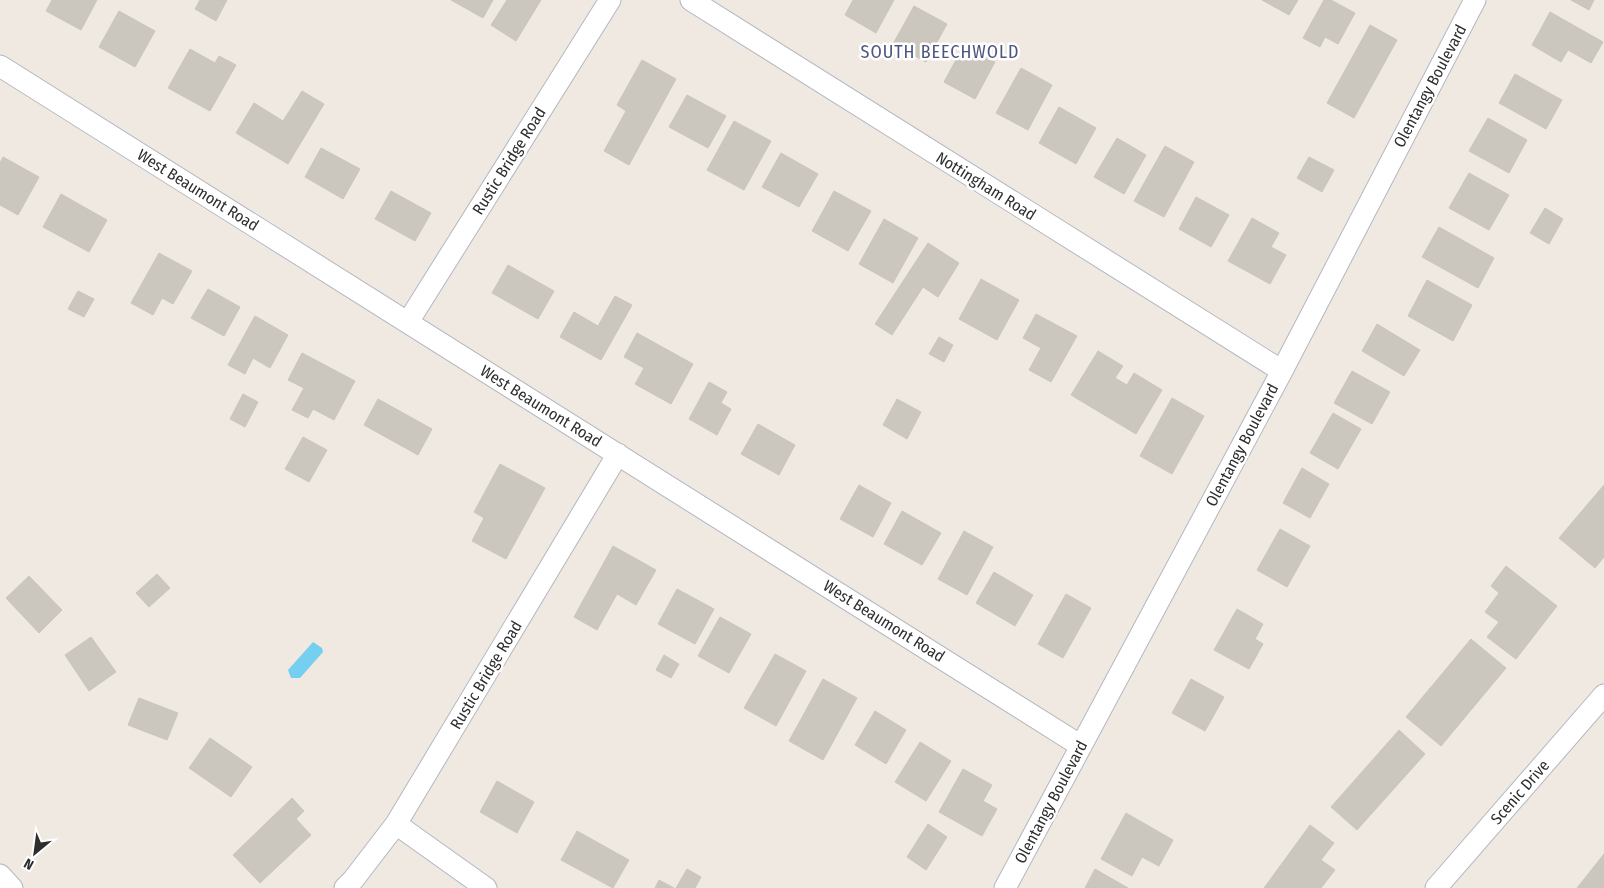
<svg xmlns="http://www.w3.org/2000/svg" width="1604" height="888" viewBox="0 0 1604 888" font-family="'Fira Sans Condensed',sans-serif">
	<rect width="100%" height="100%" fill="#efe9e1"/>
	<!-- water -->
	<path fill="#75cff0" d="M313 642 322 648 323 652 300 678H291L288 670Z"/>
	<!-- building -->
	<path fill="#cbc7bf" stroke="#cbc5ba" d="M52 0H97L81 30 46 11Z
		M200 0H227L216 21 195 9Z
		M451 0H493L483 18Z
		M507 0H541L516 41 491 25Z
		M853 0H894L876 33 845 15Z
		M1262 0H1298L1289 15Z
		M1324 0H1331L1355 13 1338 44 1325 37 1320 47 1303 38Z
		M1571 0H1594L1589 10Z
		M914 6 947 24 926 62 893 44Z
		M119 11 155 31 135 67 99 47Z
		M1550 12 1603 42 1591 63 1568 50 1561 62 1532 45Z
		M1370 25 1397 40 1354 118 1327 103Z
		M964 45 995 62 975 99 944 82Z
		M190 49 215 63 219 56 236 65 210 111 168 88Z
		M642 60 676 79 629 165 604 151 626 111 617 105Z
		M1021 68 1052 85 1028 130 996 113Z
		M1515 74 1562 100 1546 129 1499 103Z
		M302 91 324 104 288 164 236 133 254 103 283 121Z
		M687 95 726 116 708 148 669 127Z
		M1059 107 1096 128 1076 164 1039 143Z
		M1488 118 1527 140 1509 173 1469 151Z
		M734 121 771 141 744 190 707 170Z
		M1117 138 1146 155 1124 194 1094 177Z
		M1165 146 1194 162 1164 217 1134 201Z
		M321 148 360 169 343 199 305 177Z
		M781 153 818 174 799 207 762 187Z
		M3 157 39 177 18 215 0 205V163Z
		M1309 157 1334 170 1322 192 1297 178Z
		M1469 173 1509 195 1489 230 1449 208Z
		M391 191 431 213 415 241 375 219Z
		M834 191 871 211 848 251 812 231Z
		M61 194 107 220 89 252 43 227Z
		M1196 197 1229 215 1211 247 1179 229Z
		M1545 208 1563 219 1549 244 1530 233Z
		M1252 218 1279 233 1271 247 1286 255 1270 284 1228 261Z
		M884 219 918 238 893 283 859 264Z
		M1439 227 1494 258 1478 288 1422 257Z
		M928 243 959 263 938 297 923 287 892 335 875 324Z
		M159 253 192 271 173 304 162 298 153 315 131 303Z
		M508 265 554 291 538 319 492 293Z
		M981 279 1019 300 997 340 959 319Z
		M1427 280 1472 305 1453 341 1408 316Z
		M208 289 240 307 224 336 191 318Z
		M78 291 94 299 84 317 68 309Z
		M615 296 632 305 601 360 560 337 574 312 598 326Z
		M1036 314 1077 336 1051 382 1029 370 1041 348 1023 338Z
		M255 316 288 335 270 368 253 358 245 374 228 365Z
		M1377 324 1420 350 1404 376 1362 351Z
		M637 333 693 364 671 404 635 384 644 368 624 357Z
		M939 337 953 345 944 362 929 354Z
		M1098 351 1123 366 1115 378 1127 385 1134 373 1162 390 1136 434 1071 395Z
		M302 353 355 381 334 420 313 409 308 418 292 410 304 388 288 380Z
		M1352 371 1390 392 1372 424 1334 403Z
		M709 382 727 392 721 403 731 409 717 435 689 419Z
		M243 394 258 402 245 427 230 419Z
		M1172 398 1204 416 1172 474 1140 456Z
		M378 399 432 429 418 455 364 425Z
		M897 399 921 412 907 439 883 425Z
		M1333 413 1361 429 1338 469 1310 453Z
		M758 424 795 445 779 475 741 454Z
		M303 437 327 450 309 482 285 469Z
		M500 464 545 488 506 559 472 541 484 518 474 512Z
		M1302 468 1329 484 1310 518 1283 503Z
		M859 485 891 503 873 537 840 519Z
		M1604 485V557L1595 568 1559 538Z
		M902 511 941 533 922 565 884 544Z
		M1280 529 1310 546 1287 587 1257 570Z
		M964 531 993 547 967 595 938 579Z
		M613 546 656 570 636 605 617 594 597 630 574 617Z
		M1506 566 1557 606 1516 659 1487 637 1499 622 1485 612 1499 593 1491 586Z
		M994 572 1033 595 1015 626 976 603Z
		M157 574 170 588 149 607 136 593Z
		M29 576 62 610 39 633 6 598Z
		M677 589 714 609 695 644 658 624Z
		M1066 594 1091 608 1063 658 1038 644Z
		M1237 609 1263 624 1255 639 1263 644 1249 669 1214 650Z
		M720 617 751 634 729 673 698 656Z
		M91 637 116 672 89 691 65 655Z
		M1471 639 1506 668 1441 746 1406 717Z
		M775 654 806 671 776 726 744 708Z
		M664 655 679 664 671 678 656 670Z
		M823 679 857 698 823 760 789 741Z
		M1191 679 1224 697 1205 731 1172 713Z
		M139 698 178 713 167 740 128 725Z
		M875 711 906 730 886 764 855 745Z
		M1399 730 1425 754 1357 830 1331 807Z
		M210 738 252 767 231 797 189 768Z
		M920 742 951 761 926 801 895 782Z
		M963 769 992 785 983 801 997 809 982 836 939 812Z
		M497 781 534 802 517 833 480 812Z
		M292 798 304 811 296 819 311 835 260 883 233 855Z
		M1126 813 1173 840 1159 866 1142 857 1132 876 1101 859Z
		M928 824 947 837 926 870 907 857Z
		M1310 825 1334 843 1321 860 1335 870 1321 888H1264Z
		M577 831 629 860 613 888 561 860Z
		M1604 854V888H1577Z
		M687 869 701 877 695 888H676Z
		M1095 869 1128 888H1085Z
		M659 880 674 888H655Z"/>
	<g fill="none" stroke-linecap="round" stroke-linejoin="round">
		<defs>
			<path id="street" d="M691 0 1282 371
				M0 66 1081 746
				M408 322 610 0
				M396 824 486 888
				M0 875 12 888
				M345 888 353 880 396 824 618 454
				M1005 888 1282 371 1475 0
				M1436 888 1604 695"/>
		</defs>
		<!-- street casing -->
		<use href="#street" stroke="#b4b7c1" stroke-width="23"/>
		<!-- street -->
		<use href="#street" stroke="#fff" stroke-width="21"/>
	</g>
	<g text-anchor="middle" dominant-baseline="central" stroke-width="5" stroke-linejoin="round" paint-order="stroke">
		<!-- street labels -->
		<g font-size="16" fill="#2e2e2e" stroke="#fff">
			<text transform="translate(1430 86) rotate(-62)">Olentangy Boulevard</text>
			<text transform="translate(509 161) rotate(-58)">Rustic Bridge Road</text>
			<text transform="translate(986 186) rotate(32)">Nottingham Road</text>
			<text transform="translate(198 190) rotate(32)">West Beaumont Road</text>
			<text transform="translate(541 406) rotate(32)">West Beaumont Road</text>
			<text transform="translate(1242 445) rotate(-62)">Olentangy Boulevard</text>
			<text transform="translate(884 621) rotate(32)">West Beaumont Road</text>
			<text transform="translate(486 675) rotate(-59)">Rustic Bridge Road</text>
			<text transform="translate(1520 792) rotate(-49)">Scenic Drive</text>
			<text transform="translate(1051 802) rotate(-62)">Olentangy Boulevard</text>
		</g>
		<!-- neighbourhood labels -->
		<g font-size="18" letter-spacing="1" fill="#4d5680" stroke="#fff">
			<text x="940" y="52">SOUTH BEECHWOLD</text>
		</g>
	</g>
	<!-- north arrow -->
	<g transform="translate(35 853) rotate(209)" stroke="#ffffff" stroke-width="4" paint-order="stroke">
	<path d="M0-4L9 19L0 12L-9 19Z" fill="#2e2e2e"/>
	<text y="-8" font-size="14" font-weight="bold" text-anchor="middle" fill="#2e2e2e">N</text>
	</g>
</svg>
